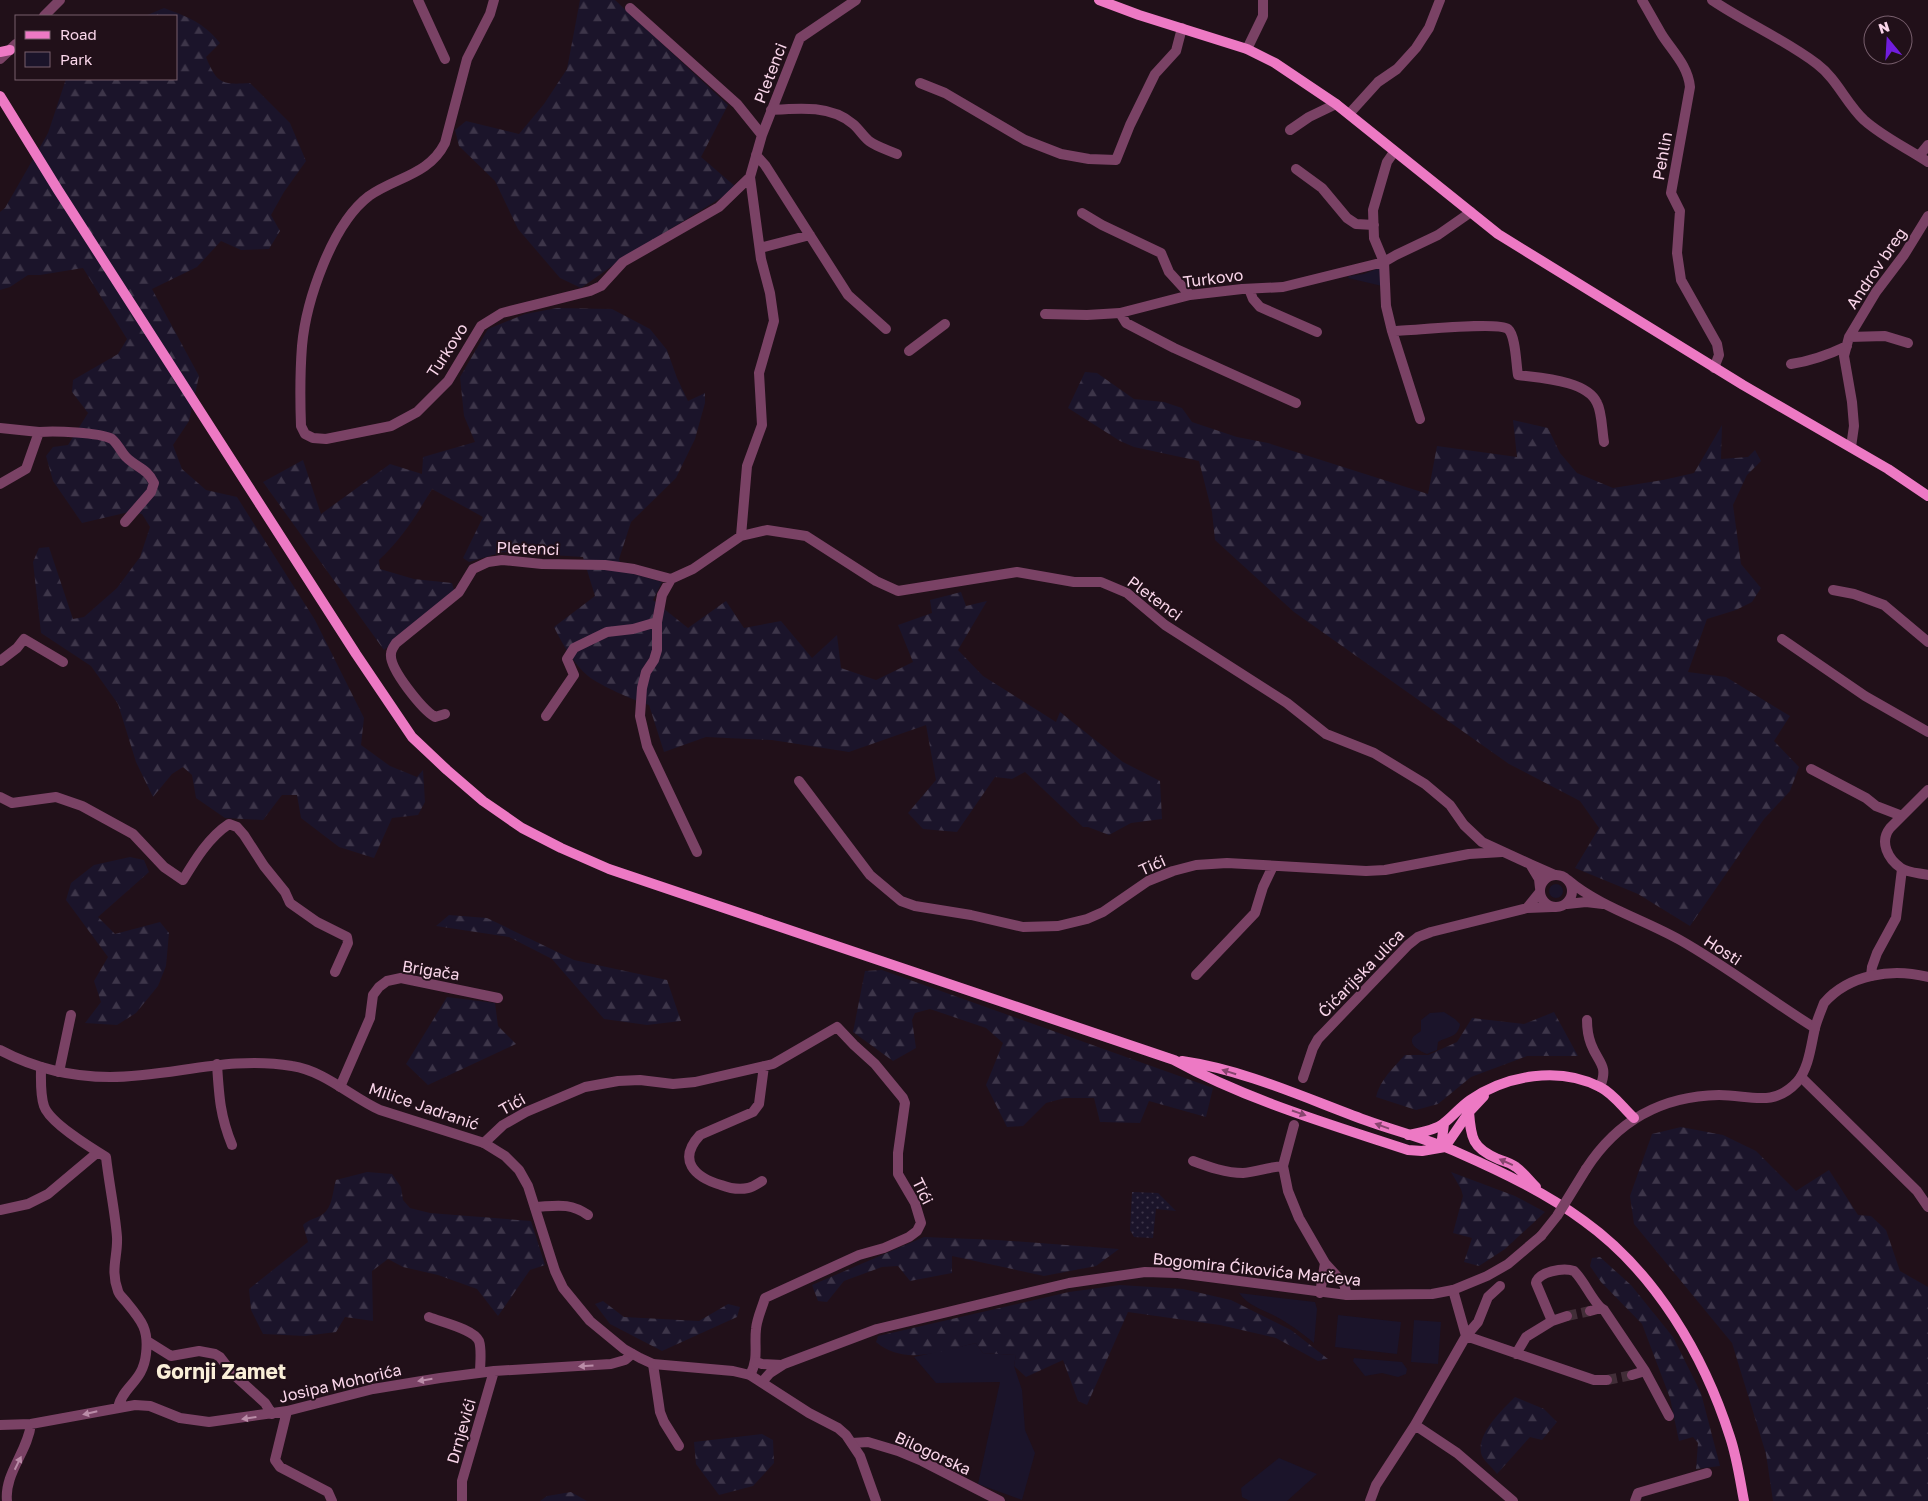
<svg xmlns="http://www.w3.org/2000/svg" width="1928" height="1501" viewBox="0 0 1928 1501" font-family="'Golos Text',sans-serif">
	<defs>
		<pattern id="forest-firs" width="22" height="20" patternUnits="userSpaceOnUse" patternTransform="scale(1.25)"><rect width="22" height="20" fill="#1b142a"/><path d="M5 1l3.5 6h-7zM16 11l3.5 6h-7z" fill="#3d3549"/></pattern>
		<pattern id="garden-dots" width="8" height="8" patternUnits="userSpaceOnUse" patternTransform="scale(1.25)"><rect width="8" height="8" fill="#1b142a"/><path d="M2 2h.1M6 6h.1" fill="none" stroke="#3d3549" stroke-width="1.8" stroke-linecap="round"/></pattern>
	</defs>
	<rect width="100%" height="100%" fill="#211019"/>
	<!-- green -->
	<path fill="#1b142a" d="M1379 268 1382 272V286L1348 278 1349 276 1364 274Z
		M1549 891a7 7 0 1 1 14 0a7 7 0 1 1-14 0Z
		M1444 1012 1455 1019 1460 1024C1458 1038 1448 1036 1438 1042L1437 1050 1427 1054C1422 1052 1406 1045 1414 1036 1416 1034 1419 1033 1421 1031V1020L1430 1013Z
		M1239 1293 1315 1302 1317 1309 1314 1343C1302 1333 1290 1324 1275 1316 1260 1308 1250 1307 1239 1293Z
		M1338 1315 1401 1322 1397 1354 1335 1347Z
		M1414 1320 1441 1322 1438 1364 1411 1362Z
		M976 1343 983 1353 1016 1355 1014 1366 1022 1390 1025 1430 1035 1453 1022 1500 978 1484 1000 1382 936 1383 914 1357Z
		M1354 1358 1402 1362 1407 1369 1406 1374 1398 1377 1382 1373 1365 1376 1353 1361Z
		M1279 1458 1317 1474 1287 1501H1250L1242 1497 1241 1488Z"/>
	<!-- forest -->
	<path fill="url(#forest-firs)" d="M580 0H615L728 105 701 157 737 188 622 259 581 288 560 278 518 229 495 181 459 146 455 130 466 121 519 134 544 104 567 69Z
		M164 8C188 17 203 22 220 43L206 57C217 84 222 85 250 83L290 123 306 161 284 192 271 215 280 231 269 249 241 250 221 241 197 267 152 289 199 376 189 421 173 445 182 469 206 490 237 497 315 620 364 718 361 745 390 766 417 777 423 770 425 802 418 815 392 818 374 858 339 847 301 818 297 795H282L263 820 225 818 196 798 192 775 183 767 172 774 153 797 136 762 118 704 91 666 41 633 33 562 39 548 49 547 73 619 84 617 117 588 140 557 150 527 142 514 129 512 82 523 53 481 46 456 53 447 68 445 88 413 72 392 73 380 118 354 127 339 83 268 40 275H28L10 287 0 290V212L5 208 48 133 66 79H176V16H145Z
		M557 308 612 309 650 329 667 350 677 378 688 401 705 393V403L695 439 676 478 631 522 619 559 623 571 662 582 653 600 688 628 726 601 744 628 781 621 812 658 837 635 841 668 876 680 913 662 898 625 932 613 930 600 961 592 966 606 987 601 958 650 983 676 1056 722 1060 712 1123 762 1160 781 1162 819 1131 823 1109 835 1088 827H1083L1025 772 1012 779 995 777 957 832 923 829 908 813 936 780 926 725 849 752 772 740 706 737 664 752 649 705C633 700 601 686 588 676 573 663 563 645 554 627L595 596 583 557 503 552 469 562 463 558 483 517 432 489C417 514 402 539 379 560L380 569 414 579 452 583 454 590 384 650 263 482 303 460 321 514 390 464 422 474 423 457 475 442 464 416 460 377 488 329 525 314Z
		M1085 372 1097 373 1134 399 1164 402 1182 408 1192 422 1237 437 1268 443 1428 494 1437 446 1517 457 1513 420 1548 428 1560 453 1577 473 1613 488 1663 480 1694 473 1722 425 1721 459 1748 457 1755 450 1761 461 1747 475 1733 505 1741 564 1761 588 1752 602 1736 610 1707 619 1688 672 1726 677 1790 716 1774 741 1799 767 1790 791 1764 819 1690 926 1638 894 1575 868 1599 828 1580 801 1509 764 1294 612 1215 540 1212 512 1199 461 1134 447 1120 441 1068 408Z
		M130 857 144 860 149 872 98 917 115 934 160 922 169 933 166 966 158 986 136 1013 117 1025 85 1023 101 1002 94 981 108 957 66 900 71 883 94 865Z
		M449 915 487 918 574 960 667 980 681 1021 647 1025 604 1019 552 959 509 937 436 926Z
		M882 970 1213 1088 1206 1117 1149 1101 1140 1123 1100 1122 1094 1098H1065L1046 1103 1023 1126 1007 1127 986 1085 1003 1043 986 1028 930 1009 915 1013 912 1020 916 1048 893 1061 853 1032 865 971Z
		M447 997 495 1003 498 1026 516 1044 428 1085 406 1064Z
		M1554 1012 1578 1056H1527L1471 1077 1438 1104 1416 1110 1376 1097C1380 1080 1393 1068 1405 1055H1428L1457 1042 1472 1018 1524 1024Z
		M1681 1127 1723 1135 1756 1151 1796 1191 1829 1170 1858 1215 1871 1216 1886 1230 1900 1271 1928 1287V1501H1773L1766 1454 1732 1343 1634 1224 1630 1196 1652 1134Z
		M367 1172 392 1174 401 1187 403 1200 410 1208 430 1213 531 1221 545 1265 530 1270 498 1316 477 1289 438 1275 403 1267 388 1259 372 1271 373 1321 345 1317 336 1332 305 1336 263 1334 251 1310 249 1289 308 1242 303 1225C308 1220 314 1219 320 1216 333 1209 332 1193 336 1180Z
		M1451 1172 1515 1196 1545 1212 1505 1249 1479 1266 1464 1262 1472 1238 1453 1233 1463 1196 1461 1189Z
		M924 1237 998 1240 1119 1249 1096 1266 1044 1276 952 1256V1273L910 1281 898 1266 882 1267 844 1281 827 1302 818 1301 812 1285Z
		M1600 1257 1631 1285 1673 1337 1701 1393 1720 1466 1696 1469 1698 1443 1693 1437 1679 1441 1670 1398 1642 1324 1601 1282 1590 1266 1592 1258Z
		M1120 1285 1183 1289 1231 1300 1291 1330 1328 1359 1318 1361 1276 1338 1220 1325 1128 1312 1087 1405 1078 1401 1063 1360 1026 1377 1014 1366 1016 1355 983 1353 976 1343C942 1350 906 1367 876 1342L878 1336 1069 1292Z
		M603 1301 624 1317 699 1321 728 1304 740 1307 737 1317 662 1351 610 1324 595 1304Z
		M1515 1397 1544 1409 1557 1422 1542 1440 1530 1437 1497 1474C1493 1468 1485 1462 1482 1456 1474 1436 1502 1410 1515 1397Z
		M762 1434 773 1440 774 1463 753 1486 719 1495 696 1464 694 1442Z
		M571 1492 587 1501H615H540L547 1496Z"/>
	<!-- garden -->
	<path fill="url(#garden-dots)" d="M1132 1192 1158 1193 1176 1211 1156 1209 1153 1238 1134 1237 1130 1230Z"/>
	<g fill="none" stroke-linecap="round" stroke-linejoin="round">
		<!-- minor-tunnel -->
		<path stroke="#422e38" stroke-width="10" stroke-dasharray="10 5" stroke-linecap="butt" d="M1567 1316 1590 1311
			M1607 1380 1632 1375"/>
		<!-- minor -->
		<path stroke="#7a4265" stroke-width="10" d="M418 0 445 59
			M494 0 490 14 467 59 445 143C429 175 396 177 369 196 332 224 306 301 302 346 300 372 300 399 301 426L305 434 313 438 326 439 391 426 417 412 448 381 481 326 502 313 590 291 601 286 623 262 719 207 750 177
			M1642 0C1649 12 1655 23 1662 35 1673 52 1688 66 1690 87L1671 193 1680 211 1677 253 1681 280 1717 344 1719 355 1714 368
			M1712 0C1746 23 1784 39 1817 64 1837 79 1846 103 1864 120 1883 137 1907 148 1928 162
			M630 8 737 104 762 135
			M1247 49 1263 16V0
			M920 83 945 93 1025 140 1061 154 1089 159 1116 160 1130 125 1155 74 1176 51 1182 28
			M771 110C799 108 831 105 853 124 859 129 863 136 869 141 877 147 888 150 897 154
			M1349 114 1378 82 1397 69 1416 48 1429 28 1440 0
			M1290 130 1309 117 1336 104
			M756 155 765 165 848 295 886 329
			M1919 156 1928 145
			M1296 169 1322 188 1347 218 1356 224 1374 225
			M1082 213 1102 225 1161 253 1169 272 1190 295
			M760 248 810 235
			M1249 289 1253 299 1260 307 1317 332
			M1120 313 1126 323 1174 348 1296 403
			M1045 314 1087 315 1120 313 1190 295 1242 289 1283 287 1384 262 1374 238 1373 210 1387 162 1394 152
			M1392 331C1411 331 1497 321 1508 329 1516 336 1516 365 1518 375 1539 378 1587 380 1597 403 1602 412 1602 431 1604 442
			M1849 337 1885 336 1908 343
			M909 351 945 324
			M1791 364C1812 361 1828 355 1847 346
			M1420 419 1392 331 1386 306 1384 262 1396 255 1438 235 1471 212
			M0 428 39 432
			M1851 447 1854 426 1852 402 1844 356 1849 337 1876 292 1904 255 1928 216
			M0 484 26 469 39 432C55 431 99 432 112 439 118 444 121 452 126 457 137 468 147 468 154 483L151 492 125 522
			M741 536 747 466 762 425 759 373 774 321 770 293 761 259 750 177 762 135 800 38 856 0
			M671 579 662 595 657 622V650L654 660 646 672 642 688 640 716 647 746 697 852
			M1833 590 1854 594 1884 605 1928 642
			M1782 639 1865 696 1928 732
			M0 661 17 648 24 639 63 662
			M445 714 435 717C423 710 389 669 391 654 391 650 394 646 396 643L459 592 473 569 488 562 502 560 542 564 605 565 634 569 671 579 693 569 741 536 767 530 806 536 876 581 898 591 1017 572 1074 582H1101L1127 593 1165 625 1287 703 1326 734 1374 753 1425 784 1450 805 1464 825 1482 842 1530 864
			M546 716 574 675 567 659 574 648 607 632 633 629 657 622
			M1811 769 1866 798 1876 806 1902 816
			M799 781 870 875 901 901 915 906 971 915 1023 927 1058 926 1087 919 1103 912 1148 881 1173 871 1196 865 1227 863 1366 871 1385 870 1469 854 1502 852
			M1928 790 1890 828C1879 842 1888 859 1901 868 1908 873 1920 873 1928 875
			M0 797 12 803 56 797 82 806 133 834 164 867 183 880C195 860 209 837 229 824L237 827 244 835 264 866 285 892 290 903 317 922 347 937 348 943 335 972
			M1540 891a16 16 0 1 1 32 0a16 16 0 1 1-32 0Z
			M1568 880C1600 907 1643 919 1680 940 1726 966 1770 1000 1815 1028
			M1540 888 1539 879 1530 864 1555 875
			M1540 892 1527 908 1552 907
			M1567 904 1586 902 1603 904
			M1196 975 1255 913 1263 887 1273 866
			M1871 976 1872 967 1877 953 1896 918 1902 869
			M1587 1020C1587 1028 1588 1036 1591 1044 1598 1063 1609 1065 1600 1087
			M217 1064C219 1096 220 1116 232 1145
			M41 1067C41 1080 40 1094 44 1106 49 1122 91 1148 106 1157 109 1184 115 1211 117 1237 118 1257 110 1269 118 1291 119 1295 124 1299 127 1303 142 1321 149 1330 146 1354 143 1382 124 1385 118 1407
			M59 1072 71 1015
			M1801 1077 1917 1191 1928 1207
			M1303 1078 1313 1048 1318 1039 1408 945 1418 937 1431 932 1527 908
			M340 1087 370 1018 373 995 379 987 387 981 401 978 498 998
			M1294 1125 1283 1166 1288 1191 1299 1218 1325 1263
			M484 1143 503 1125 526 1112 585 1087 618 1081 640 1080 673 1084 695 1082 773 1064 837 1027 854 1045 875 1064 903 1098 905 1103 898 1153V1174L915 1203 921 1223 917 1231 909 1237 884 1248 859 1255 765 1298C762 1308 757 1318 756 1329 754 1346 759 1359 750 1375
			M1193 1161C1209 1167 1226 1173 1243 1173 1256 1172 1269 1167 1283 1166
			M762 1181C757 1184 753 1187 748 1188 739 1190 729 1188 721 1185 694 1177 677 1160 700 1135L753 1112 759 1104 764 1066
			M535 1207C556 1206 569 1202 588 1215
			M0 1210 28 1204 48 1194 98 1152
			M1500 1286 1488 1297 1478 1322 1466 1336 1594 1380H1607
			M1320 1293 1325 1263 1344 1284 1347 1295
			M1590 1311 1601 1308 1604 1310 1645 1371 1632 1375
			M429 1317C441 1322 474 1329 479 1341 482 1350 480 1363 480 1373
			M1552 1321 1536 1283C1538 1272 1563 1267 1574 1271 1585 1282 1590 1297 1601 1308
			M147 1341 171 1356 199 1351 215 1354 220 1357 233 1374 265 1403 272 1414
			M1516 1354 1526 1337 1552 1321 1567 1316
			M653 1364 660 1412 664 1422 679 1446
			M1645 1371 1669 1416
			M287 1411 275 1460 280 1467 328 1492 332 1501
			M0 1425 31 1424 135 1405 150 1406 180 1418 209 1422 287 1411 373 1389 440 1378 494 1371 611 1364 625 1360 632 1354
			M1415 1425 1457 1453 1513 1501
			M852 1443 868 1442 898 1451 922 1461 1000 1501
			M7 1501C4 1474 28 1451 31 1424
			M462 1501V1481L494 1371
			M1370 1501 1376 1485 1415 1425 1466 1336 1453 1290
			M1635 1501 1638 1493 1707 1473"/>
		<!-- tertiary -->
		<path stroke="#7a4265" stroke-width="10" d="M44 16 60 0
			M0 59 16 44
			M0 1050C34 1068 72 1077 110 1077 171 1077 229 1055 292 1066 325 1071 351 1097 380 1110L484 1143 505 1156 519 1170 528 1186 555 1271 563 1288 590 1321 624 1349 640 1358 653 1364 733 1371 750 1375 809 1413 838 1428 846 1435 860 1456 876 1501
			M1586 1169C1617 1121 1661 1096 1719 1095 1750 1095 1773 1108 1797 1082 1809 1068 1811 1045 1815 1028 1817 1020 1821 1011 1824 1003 1849 974 1892 968 1928 977
			M756 1362 762 1364 782 1365
			M762 1382 770 1373 784 1364 877 1329 1069 1283 1145 1272 1178 1273 1347 1295 1432 1294 1453 1290 1487 1276 1508 1264 1541 1236"/>
		<!-- secondary -->
		<path stroke="#ed79c4" stroke-width="10" d="M1099 0 1139 15 1247 49 1275 63 1336 104 1498 234 1743 385 1888 469 1928 496
			M0 52 10 50
			M0 96 58 190 356 654 412 737 447 770 483 801 522 828 561 848 609 869 1174 1060C1247 1100 1329 1124 1408 1150L1422 1151 1445 1147 1469 1112
			M1182 1061C1245 1070 1305 1098 1365 1120 1395 1131 1431 1140 1459 1153 1502 1172 1546 1193 1584 1221 1655 1272 1704 1355 1730 1437 1737 1458 1740 1480 1744 1501
			M1484 1096 1469 1112C1471 1138 1472 1148 1498 1159 1504 1161 1511 1163 1516 1167 1523 1172 1530 1181 1536 1187
			M1444 1124 1442 1139 1445 1147
			M1408 1135C1419 1133 1436 1130 1444 1123 1453 1116 1460 1107 1470 1100 1507 1075 1559 1066 1600 1087 1614 1094 1623 1108 1634 1118"/>
		<!-- tertiary-bridge -->
		<path stroke="#7a4265" stroke-width="10" d="M1541 1236 1557 1216 1586 1169"/>
	</g>
	<!-- one-way arrows -->
	<defs><path id="oneway-solid" d="M-6-.8H1V-3.2L6.5 0L1 3.2V.8H-6Z" transform="scale(1.25)"/></defs>
	<g fill="#87446e">
		<use href="#oneway-solid" transform="translate(1229 1072) rotate(-163)"/>
		<use href="#oneway-solid" transform="translate(1299 1113) rotate(19)"/>
		<use href="#oneway-solid" transform="translate(1382 1126) rotate(-160)"/>
		<use href="#oneway-solid" transform="translate(1506 1162) rotate(-156)"/>
	</g>
	<g fill="#ba8ca8">
		<use href="#oneway-solid" transform="translate(586 1366) rotate(177)"/>
		<use href="#oneway-solid" transform="translate(425 1380) rotate(171)"/>
		<use href="#oneway-solid" transform="translate(90 1413) rotate(167)"/>
		<use href="#oneway-solid" transform="translate(249 1418) rotate(172)"/>
		<use href="#oneway-solid" transform="translate(18 1463) rotate(-64)"/>
	</g>
	<g text-anchor="middle" dominant-baseline="central" stroke-width="4" stroke-linejoin="round" paint-order="stroke">
		<!-- street labels -->
		<g font-size="16" fill="#fad6ea" stroke="#211019">
			<text transform="translate(770 73) rotate(-69)">Pletenci</text>
			<text transform="translate(1662 156) rotate(-80)">Pehlin</text>
			<text transform="translate(1876 268) rotate(-56)">Androv breg</text>
			<text transform="translate(1213 278) rotate(-7)">Turkovo</text>
			<text transform="translate(447 350) rotate(-57)">Turkovo</text>
			<text transform="translate(528 548) rotate(2)">Pletenci</text>
			<text transform="translate(1155 598) rotate(36)">Pletenci</text>
			<text transform="translate(1152 865) rotate(-24)">Tići</text>
			<text transform="translate(1723 950) rotate(33)">Hosti</text>
			<text transform="translate(431 970) rotate(9)">Brigača</text>
			<text transform="translate(1361 973) rotate(-46)">Ćićarijska ulica</text>
			<text transform="translate(512 1104) rotate(-29)">Tići</text>
			<text transform="translate(424 1106) rotate(19)">Milice Jadranić</text>
			<text transform="translate(923 1191) rotate(64)">Tići</text>
			<text transform="translate(1257 1269) rotate(6)">Bogomira Ćikovića Marčeva</text>
			<text transform="translate(340 1383) rotate(-13)">Josipa Mohorića</text>
			<text transform="translate(461 1431) rotate(-74)">Drnjevići</text>
			<text transform="translate(933 1453) rotate(25)">Bilogorska</text>
		</g>
		<!-- district labels -->
		<g font-size="21" font-weight="bold" fill="#faefd8" stroke="#211019">
			<text x="221" y="1371">Gornji Zamet</text>
		</g>
	</g>
	<!-- legend -->
	<rect x="15" y="15" width="162" height="65" fill="#211019" stroke="#785f6d"/>
	<rect x="25" y="31" width="25" height="8" fill="#ed79c4" stroke="#785f6d"/>
	<text x="60" y="40" font-size="15" fill="#fad6ea">Road</text>
	<rect x="25" y="52" width="25" height="15" fill="#1b142a" stroke="#785f6d"/>
	<text x="60" y="65" font-size="15" fill="#fad6ea">Park</text>
	<!-- north arrow -->
	<g transform="translate(1888 40) rotate(342)"><circle r="24" fill="#211019" stroke="#785f6d"/>
	<path d="M0-4L9 19L0 12L-9 19Z" fill="#711dde"/>
	<text y="-8" font-size="14" font-weight="bold" text-anchor="middle" fill="#fad6ea">N</text>
	</g>
</svg>
